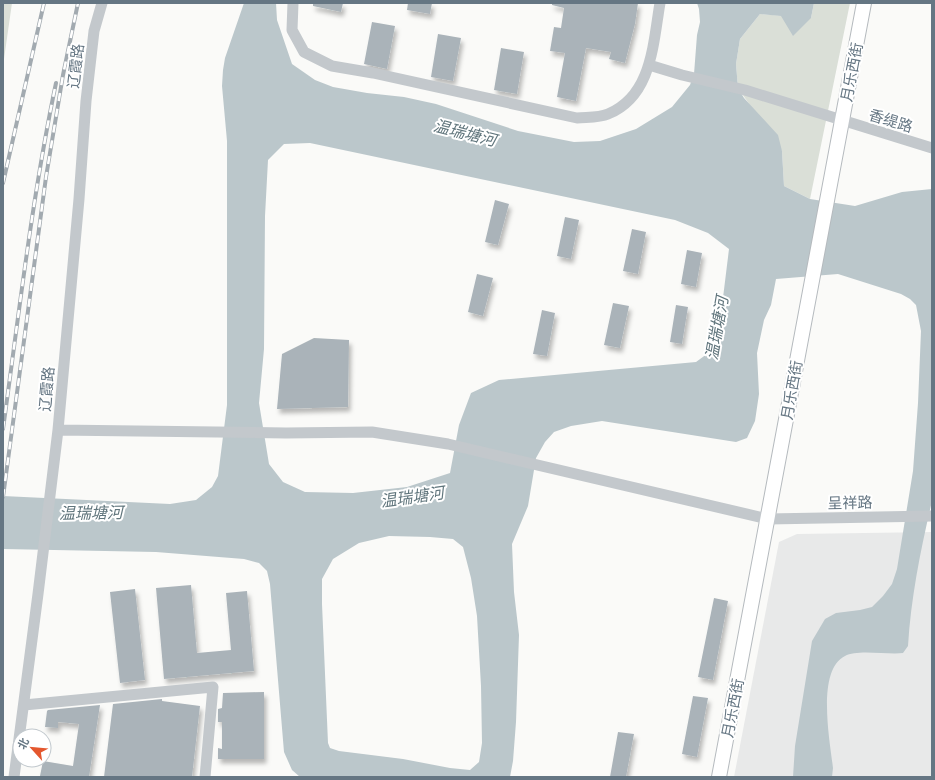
<svg xmlns="http://www.w3.org/2000/svg" width="935" height="780" viewBox="0 0 935 780" font-family="Commissioner,'Noto Sans SC',sans-serif">
	<defs>
		<filter id="shadow"><feDropShadow dx="2.5" dy="4.5" stdDeviation="2" flood-color="#0004"/></filter>
	</defs>
	<rect width="100%" height="100%" fill="#fafaf8"/>
	<!-- built -->
	<path fill="#e8e9e9" d="M932 532V777H734L779 542 797 534Z"/>
	<!-- green -->
	<path fill="#dadfd7" d="M3 3H12L3 66Z
		M814 3H850L810 199 784 186 782 151 738 88 736 64 740 39 760 14 811 18Z"/>
	<!-- water -->
	<path fill="#bbc7cb" fill-rule="evenodd" d="M244 3H276L277 20 292 64 315 80 333 87 367 93 404 97 436 104 518 131 574 142 600 141 636 129 672 107 690 85 694 74 697 35 700 22 699 9 697 3H814L811 18 793 36 781 16 760 14 740 39 736 64 738 88 744 98 778 135 782 151 784 186 810 199 855 206 902 192 932 189V501C921 548 911 597 908 646L903 653C888 655 857 649 845 656 816 670 830 742 833 768L832 777H793L795 746 812 641 825 619 836 613 860 610 872 607 883 596 892 584 897 569 913 471 918 403 921 331 916 305 910 299 901 294 838 274 776 279 771 305 764 320 757 353 759 394 755 421 747 438 736 442 602 421 571 426 554 432 545 442 536 458 528 506 512 544 514 592 519 635 516 722 513 761 510 777H300L292 770 284 752 270 584 267 571 259 563 244 559 156 552 3 549V496L170 504 196 500 212 487 218 476 227 405V141L222 86 223 70 225 58ZM310 143 675 220 708 233 729 249 721 314 711 351 696 362 499 380 471 393 459 425 450 473 407 487 353 493 305 492 283 482 269 464 259 403 264 349 265 216 268 160 284 144ZM389 536 430 537 453 539 463 547 471 578 477 616 481 686 482 743 479 762 470 770 450 768 403 759 339 751 330 748 328 743 322 604V579L333 559 359 543Z"/>
	<!-- building -->
	<path fill="#aab3b9" filter="url(#shadow)" d="M313 3H343L341 12 313 6Z
		M408 3H432L430 14 407 10Z
		M552 3H638L635 24 625 63 609 59 611 52 586 48 576 101 557 97 565 53 550 51 554 27 561 28 564 8 552 5Z
		M372 22 395 26 387 69 364 64Z
		M438 34 461 38 453 81 431 77Z
		M501 48 524 52 517 94 494 90Z
		M495 200 509 204 498 245 485 242Z
		M565 217 579 220 571 259 557 256Z
		M632 229 646 232 638 274 623 271Z
		M687 250 702 253 696 287 681 284Z
		M477 274 493 278 483 316 468 312Z
		M613 303 629 306 620 348 604 345Z
		M676 305 688 307 682 344 670 342Z
		M542 310 555 313 547 356 533 354Z
		M314 338 349 340 348 407 277 409 282 354Z
		M191 585 197 653 231 650 226 593 247 591 254 671 164 679 156 588Z
		M135 589 145 680 120 683 110 592Z
		M714 598 728 601 713 680 698 677Z
		M264 692V759H218V748L222 749V722H218V709L222 708 223 693Z
		M693 696 708 698 697 757 682 754Z
		M162 699V701L200 706 192 777H104L113 704Z
		M100 705 89 777 40 776 43 761 73 766 79 724 58 722V728L45 727 47 711 48 710Z
		M618 732 634 734 626 777H610Z"/>
	<g fill="none" stroke-linecap="round" stroke-linejoin="round">
		<defs>
			<path id="major" d="M719 777 864 3"/>
		</defs>
		<!-- major casing -->
		<use href="#major" stroke="#b5babe" stroke-width="16"/>
		<!-- minor -->
		<path stroke="#c3c8cc" stroke-width="11" d="M293 3 292 30 304 52 332 66 373 73 577 118C587 117 599 118 608 114 652 96 653 44 660 3
			M649 65 682 75 745 90 932 148
			M58 430 286 433 372 432 448 444 768 519 932 516
			M24 705 213 687 205 777
			M14 777 38 594 58 430 79 199 86 101 94 31 102 3"/>
		<!-- major -->
		<use href="#major" stroke="#fff" stroke-width="14"/>
		<defs>
			<path id="rail" d="M3 183 44 3
				M3 429C19 313 32 198 56 83
				M3 497 46 177 63 75 78 3"/>
		</defs>
		<!-- rail casing -->
		<use href="#rail" stroke="#a2aab0" stroke-width="4"/>
		<!-- rail -->
		<use href="#rail" stroke="#fff" stroke-width="2.5" stroke-dasharray="8" stroke-linecap="butt"/>
	</g>
	<g text-anchor="middle" dominant-baseline="central" stroke-width="4" stroke-linejoin="round" paint-order="stroke">
		<!-- street labels -->
		<g font-size="15" fill="#657683" stroke="#fff">
			<text transform="translate(75 66) rotate(-83)">辽霞路</text>
			<text transform="translate(851 72) rotate(-79)">月乐西街</text>
			<text transform="translate(891 120) rotate(17)">香缇路</text>
			<text transform="translate(46 389) rotate(-85)">辽霞路</text>
			<text transform="translate(791 390) rotate(-80)">月乐西街</text>
			<text transform="translate(850 502) rotate(-1)">呈祥路</text>
			<text transform="translate(732 708) rotate(-79)">月乐西街</text>
		</g>
		<!-- water labels -->
		<g font-size="16" font-style="italic" fill="#60757c" stroke="#fff">
			<text transform="translate(465 132) rotate(14)">温瑞塘河</text>
			<text transform="translate(716 328) rotate(-80)">温瑞塘河</text>
			<text transform="translate(412 496) rotate(-8)">温瑞塘河</text>
			<text transform="translate(91 512) rotate(-1)">温瑞塘河</text>
		</g>
	</g>
	<!-- border -->
	<rect width="935" height="780" fill="none" stroke="#657683" stroke-width="8"/>
	<!-- north arrow -->
	<g transform="translate(32 748) rotate(297)"><circle r="19" fill="#ffffff" stroke="#c1c8cd"/>
	<path d="M0-3L7 15L0 10L-7 15Z" fill="#e4572e"/>
	<text y="-6" font-size="11" font-weight="bold" text-anchor="middle" fill="#657683">北</text>
	</g>
</svg>
